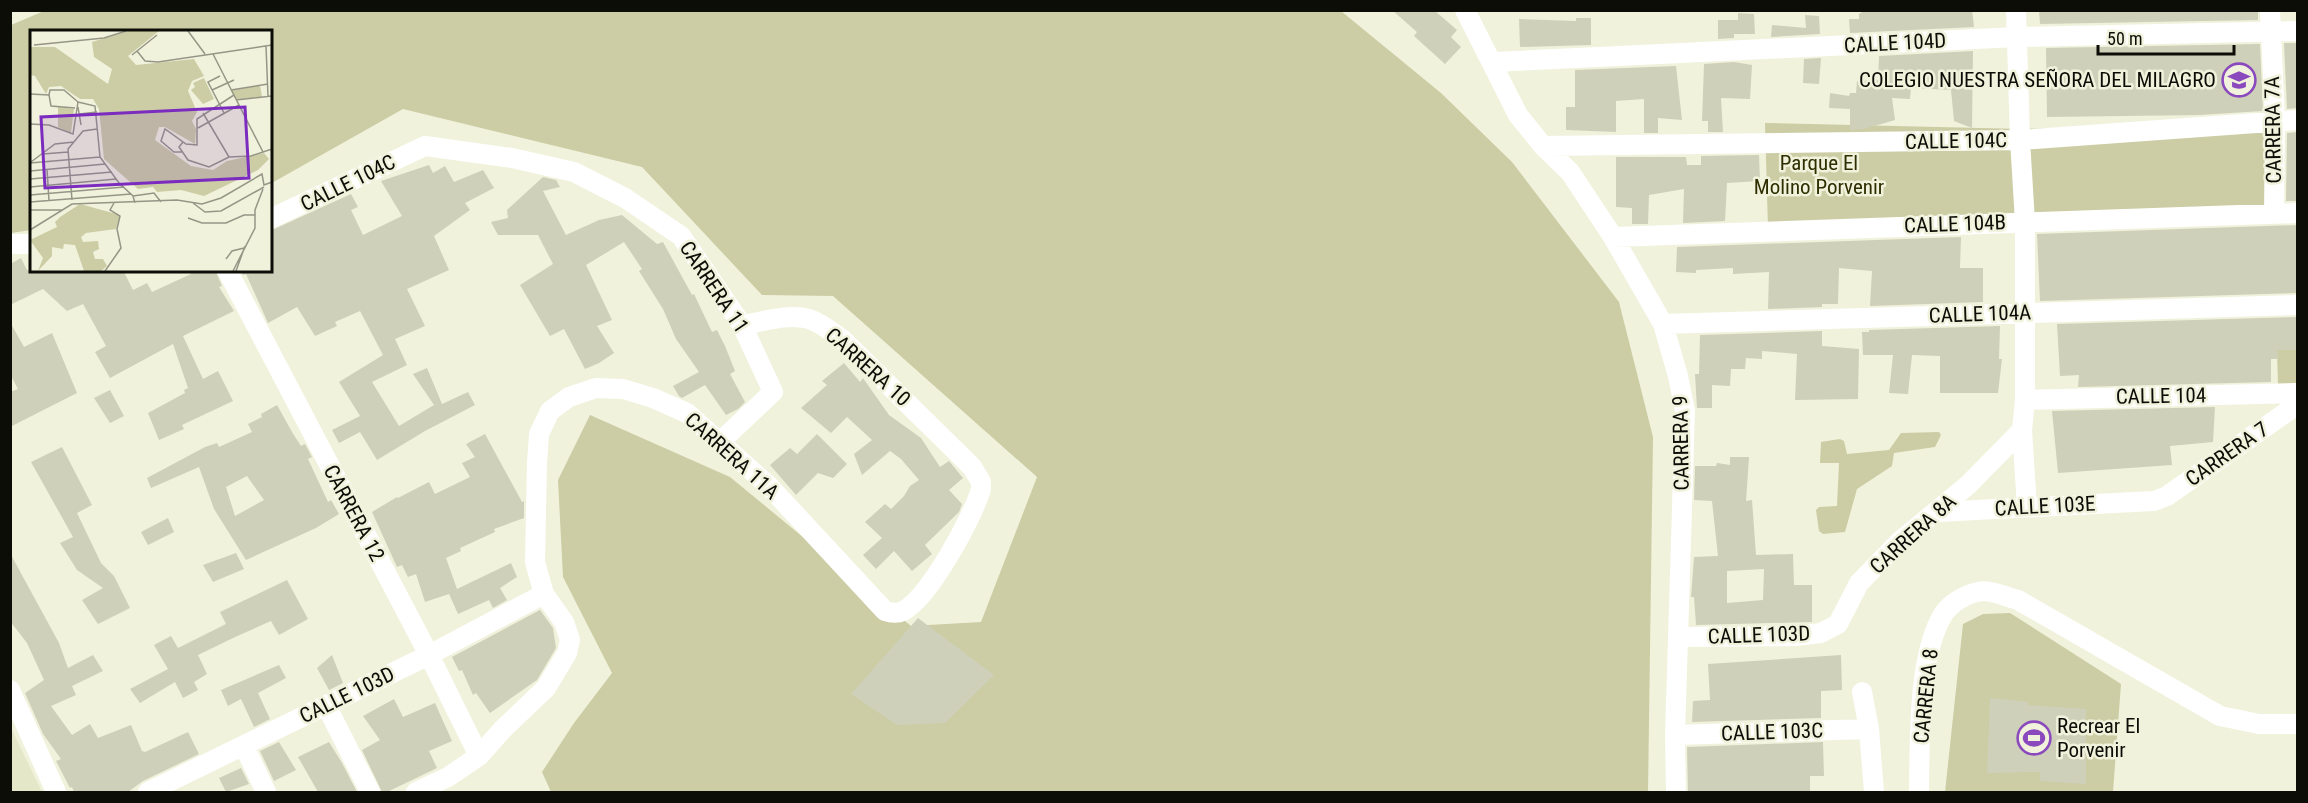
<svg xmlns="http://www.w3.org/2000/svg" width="2308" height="803" viewBox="0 0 2308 803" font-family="'Roboto Condensed',sans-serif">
	<rect width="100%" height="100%" fill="#f1f2dc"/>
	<!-- built -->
	<path fill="#e5e7c9" d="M11 728 42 792H11Z"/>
	<!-- green -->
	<path fill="#cccda4" d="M44 11H1341L1441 93 1512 162 1619 302 1653 437 1648 792H551L542 772 574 723 612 673 563 577 558 480 590 415 730 477 911 626 981 622 1037 477 833 296 762 295 642 167 403 109 270 184V32H32L31 230 11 233V25Z
		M2274 120 2272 213 1768 229 1765 123 2023 129Z
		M2277 350H2297V383L2278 386Z
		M1939 432 1941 435 1935 447 1894 453 1892 466 1857 489 1845 532 1823 534 1819 531 1816 510 1819 507 1837 506 1839 463H1820L1821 442 1840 439 1844 441 1847 454 1889 450 1901 433Z
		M2010 613 2121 684 2113 792H1945L1963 624 1983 614Z"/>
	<!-- building -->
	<path fill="#ced0ba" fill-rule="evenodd" d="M1392 10H1434L1457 30 1451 37 1461 47 1445 64 1414 36 1417 32Z
		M1866 10H1972L1974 27 1850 33 1849 19H1859V14Z
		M2039 10H2258V20L2040 24Z
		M1738 13 1754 14 1755 34H1734V38L1718 39V20H1738Z
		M1805 15 1819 16 1820 34 1771 37 1772 25 1806 28Z
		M1576 18H1591V45L1520 47 1519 19 1576 21Z
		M2284 43H2298V108L2287 109Z
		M2260 44 2263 111 2199 115 2047 117 2046 48Z
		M1973 51 1972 128 1954 121 1951 90 1911 88 1910 99 1892 98 1895 120 1864 129 1850 130V109L1829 108 1830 93 1849 96 1850 93H1856L1857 81 1878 80 1879 56Z
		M1821 58 1819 84 1803 83 1804 59Z
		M1734 62 1752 65 1750 99 1721 98 1723 132H1708V121H1702L1704 64Z
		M1676 66 1682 120 1658 118V133H1644V99L1616 101V132L1566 130V107H1575V70Z
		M2298 132V201H2286L2287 133Z
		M1759 155 1760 181 1727 183 1725 221 1683 223 1684 189 1649 195 1648 224H1632V208L1616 207V157H1686L1687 165H1701V156Z
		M429 165 433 173 445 166 454 182 483 170 494 188 465 203 470 210 434 236 449 270 407 289 425 326 395 339 407 365 372 382 399 426 434 405 413 374 427 368 442 404 468 392 475 405 425 431 377 460 360 432 339 443 332 430 360 416 339 382 383 355 360 311 335 322 337 326 315 336 297 307 268 323 246 274 243 275 241 270H270V231L351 194 358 207 351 210 363 235 402 216 381 181Z
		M543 177 556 180 560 187 543 191 566 235 599 220 622 215 657 244 663 242 692 295 694 294 712 332 717 330 725 346 735 371 730 374 745 402 738 409 726 415 705 385 682 398 679 396 673 386 699 372 676 339 663 309 639 271 642 269 624 242 586 265 612 320 597 326 614 353 599 363 585 369 564 329 550 336 520 285 553 264 538 235H498L491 222 508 218 507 210Z
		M2298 225V293L2040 301 2037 234Z
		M1961 237 1960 268H1983V302L1870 306 1872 271 1839 268 1838 304H1822V307L1768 309 1769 272 1733 274V268L1696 270V273L1676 272 1677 247Z
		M21 258 27 270H123L133 290 147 283 152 292 191 274 190 270H215L222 286 219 287 234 311 183 336 203 379 218 371 233 401 182 425 184 429 159 440 148 413 185 393 184 390 188 388 173 344 110 378 95 352 106 346 83 304 67 311 43 289 10 305V264Z
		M2298 317V350H2277L2278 359H2271V382L2078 387 2079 375 2060 376 2057 324Z
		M10 322 24 347 52 333 77 393 10 427V392L18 389 10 374Z
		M2000 326 1999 359H2002L1998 393H1940V356L1912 355 1908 394 1889 393 1893 355H1863L1862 332H1869V330Z
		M1822 331V346L1859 349 1858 399 1795 400 1797 354 1762 351V359L1746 358 1745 369H1731L1730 386 1712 385V408H1697L1695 374H1699L1700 335Z
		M844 363 860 382 863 378 889 415 921 438 940 467 949 461 963 478 949 490 962 504 959 512 925 545 932 554 912 571 894 551 876 569 863 555 882 538 865 522 885 504 891 509 904 496 910 486 919 480 901 459 890 451 862 475 854 454 872 440 847 417 831 433 801 408 827 385 822 381Z
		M110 390 124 416 110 423 94 398Z
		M277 405 292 432 301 446 305 444 312 457 308 459 328 502 331 500 339 514 316 528 246 560 214 509 199 467 151 488 147 478 205 447 217 443 219 447 252 432 248 424 262 417 261 414ZM247 476 264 500 235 516 226 487Z
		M2215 407 2213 442 2170 446 2172 465 2058 473 2052 411Z
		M485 434 522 502 524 501V518L494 529 495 532 460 548 461 551 446 558 457 589 511 563 517 577 500 588 507 600 493 608 489 600 458 614 449 594 425 602 416 574 408 577 402 565 397 567 372 512 397 497 398 498 429 482 435 494 470 477 462 463 475 457 466 444Z
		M817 434 847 464 833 478 818 473 796 495 770 465 790 448 797 454Z
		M62 447 92 505 77 513 101 563 114 576 130 608 98 624 82 600 103 588 77 570 60 543 73 537 31 462Z
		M1730 457H1749L1746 501 1752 500 1756 555 1793 554 1794 585H1812V622L1696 625 1694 597H1691L1694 557 1718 556 1712 501 1694 500 1695 466H1716L1717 463 1730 465ZM1764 569 1763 600 1727 603V571Z
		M168 518 174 532 148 545 141 532Z
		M10 553 59 643 68 668 93 655 103 671 72 686 76 695 51 706 72 735 90 724 98 738 131 725 142 751 145 752 188 732 199 754 143 781 128 792H74L72 787 70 788 56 761 61 759 43 734 25 693 44 680 27 643 10 621Z
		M236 553 244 569 213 582 203 565Z
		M287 580 308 619 279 635 271 621 233 638 198 655 207 674 194 682 198 690 183 698 175 682 140 703 130 689 168 669 154 645 171 636 178 648 226 624 220 612Z
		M540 610 553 628 556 648 537 680 490 713 476 693 473 695 462 670 459 671 452 657Z
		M918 618 994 675 945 723 897 725 851 694Z
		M332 655 343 683 329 690 317 668Z
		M1841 655 1842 690 1821 691V718L1692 722 1693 701 1710 700 1708 664Z
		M279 665 286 678 258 693 270 719 254 727 241 699 228 706 221 690Z
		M1990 698 2028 702V705L2086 709V784L2040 781V772L1987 773Z
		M394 699 403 717 435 703 452 741 429 751 437 768 387 792H382L362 750 380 740 363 716Z
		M279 742 296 770 274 781 260 751Z
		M329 742 342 763 357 792H318L298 757Z
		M1823 742 1824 776H1810V792H1688L1687 747Z
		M241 768 249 784 226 792 219 778Z"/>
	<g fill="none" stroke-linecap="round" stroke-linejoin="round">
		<!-- minor -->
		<path stroke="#fff" stroke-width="20" d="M1465 10 1518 115 1543 146 1570 172 1613 237 1663 324 1678 376 1685 411 1675 735 1676 792
			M2270 10 2275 120 2274 214
			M1493 62 2017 37 2298 31
			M1543 146 2020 140 2298 120
			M270 219 425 146 512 158 574 172 625 198 681 236 742 325 773 392 721 441
			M1613 237 2298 213
			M10 244H32
			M227 270 429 655 479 756
			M1663 324 2298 305
			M2025 400 2298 393
			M2022 430 2027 507
			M1937 512 2154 501 2167 496 2298 404
			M1679 637 1795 636 1821 633 1838 624 1859 583 1899 542 1968 485 2022 430 2025 400V222L2020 140 2016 10
			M10 690 56 792
			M1862 692 1869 729 1874 792
			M326 705 370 792
			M1675 735 1869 729
			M244 746 266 792
			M148 792 429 655 544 594
			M416 792 448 777 479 756 503 729 546 688 567 653 570 640 564 622 544 594 535 562 537 463 539 434 550 411 569 397 596 388 623 389 653 398 687 413 769 486 885 611C891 613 896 614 903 611 929 598 973 517 981 489V482L972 467 842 339C832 332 821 323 809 319 789 313 763 322 742 325
			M1919 792C1920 743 1917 655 1944 613 1951 603 1966 594 1978 592 1989 589 2007 597 2018 600L2220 716 2259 724H2298"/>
	</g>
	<!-- icons -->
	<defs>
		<symbol id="school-ring" viewBox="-11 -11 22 22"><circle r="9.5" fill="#f1f2dc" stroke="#8b49be" stroke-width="1.5"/><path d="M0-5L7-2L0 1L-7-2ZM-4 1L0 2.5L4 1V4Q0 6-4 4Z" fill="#8b49be"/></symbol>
		<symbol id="stadium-ring" viewBox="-11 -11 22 22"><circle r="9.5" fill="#f1f2dc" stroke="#8b49be" stroke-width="1.5"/><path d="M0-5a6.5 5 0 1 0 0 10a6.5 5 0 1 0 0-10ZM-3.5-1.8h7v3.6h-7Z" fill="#8b49be"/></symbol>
	</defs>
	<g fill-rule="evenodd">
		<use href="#school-ring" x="2220" y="61" width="38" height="38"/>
		<use href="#stadium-ring" x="2015" y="719" width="38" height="38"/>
	</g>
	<g text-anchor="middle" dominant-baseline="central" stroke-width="5" stroke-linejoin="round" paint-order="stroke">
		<!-- street labels -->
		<g font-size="21" fill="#0c0d06" stroke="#f1f2dc">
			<text transform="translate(1895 43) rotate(-3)">CALLE 104D</text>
			<text transform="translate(2273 130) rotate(-91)">CARRERA 7A</text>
			<text transform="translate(1956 141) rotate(-1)">CALLE 104C</text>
			<text transform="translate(348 183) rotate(-26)">CALLE 104C</text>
			<text transform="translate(1955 224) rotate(-2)">CALLE 104B</text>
			<text transform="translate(714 287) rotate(56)">CARRERA 11</text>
			<text transform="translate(1980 314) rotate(-2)">CALLE 104A</text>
			<text transform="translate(868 367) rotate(42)">CARRERA 10</text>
			<text transform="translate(2161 396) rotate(-1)">CALLE 104</text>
			<text transform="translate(1681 443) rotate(-91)">CARRERA 9</text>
			<text transform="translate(2227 454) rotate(-35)">CARRERA 7</text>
			<text transform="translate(732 456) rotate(42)">CARRERA 11A</text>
			<text transform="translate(2045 506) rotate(-3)">CALLE 103E</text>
			<text transform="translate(354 513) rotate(62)">CARRERA 12</text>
			<text transform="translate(1913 534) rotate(-42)">CARRERA 8A</text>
			<text transform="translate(1759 635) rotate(-2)">CALLE 103D</text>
			<text transform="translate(347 695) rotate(-26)">CALLE 103D</text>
			<text transform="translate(1926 696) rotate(-84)">CARRERA 8</text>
			<text transform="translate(1772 732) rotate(-2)">CALLE 103C</text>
		</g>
		<!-- poi labels -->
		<g font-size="21" fill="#0c0d06" stroke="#f1f2dc" text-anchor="end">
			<text x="2216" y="80">COLEGIO NUESTRA SEÑORA DEL MILAGRO</text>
			<text x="2057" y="726" text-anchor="start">Recrear El<tspan x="2057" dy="24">Porvenir</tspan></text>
		</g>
		<!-- park labels -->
		<g font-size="21" fill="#2e2e00" stroke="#f1f2dc">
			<text x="1819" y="163">Parque El<tspan x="1819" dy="24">Molino Porvenir</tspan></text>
		</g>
	</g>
	<!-- overview -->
	<g transform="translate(30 30)">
		<rect width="242" height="242" fill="#f1f2dc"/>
		<path d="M98 1H137H129L98 26 106 35 164 29 174 46 162 51 158 61 167 82 162 91 166 99 165 114 135 97H129L125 110 161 136 183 140 197 131 234 123 239 129 228 140 174 166 151 160 127 162 123 157 108 159 74 129 69 79 63 69H50L31 56 19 57 16 64 5 46 0 45V17H25L78 54 82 39 64 27 62 12ZM174 48 184 69 173 74 161 60 165 57 163 53ZM230 55 232 67 206 70 201 60ZM28 77 44 79 41 103 28 97ZM50 174 90 185 86 199 56 203 51 207 53 212 68 211 69 219 63 222 65 229H73L77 236 71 241H54L45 215 34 214 33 219 22 217V226L8 241 13 228 0 210 27 197 25 192 30 187Z" fill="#cccda4"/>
		<path fill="none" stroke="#959686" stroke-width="1.5" d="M158 1 175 24M4 15 74 8 96 1M236 16 238 66M107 21 115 31 128 32 242 15M183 24 233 122M102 25 127 5M190 46 178 52 194 83M182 60 204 50M201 60 238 54M0 64 19 65M19 65 20 60H34L48 72M19 65 21 76 45 78M206 70 242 66M48 72 65 76 70 127 89 153 103 166 105 173M48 77 51 95M173 83 199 127M49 84 67 82M0 94 19 95 43 104 48 72M168 98 209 75M153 112 149 117 158 130 179 137 199 127 221 126 242 119M152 122H144L131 111 135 99 156 114 167 115V89L204 65M13 124 38 122M1 132 25 114 44 112M0 133 70 127M17 139 19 171M0 141 75 134M0 149 82 142M0 157 86 149M0 165 94 157M103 166 124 163 131 172M42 170 38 119 53 101 67 99M0 172 101 164M163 173 175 182 191 181 234 157M0 180H32M158 188 172 193H196L214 185H225M0 200 42 174 147 170 172 174 191 168 232 144 234 155 242 152M196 229 202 221 214 218M75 241 91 218 87 199 90 186 80 180 84 173M203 241 225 198V180L233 159M206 241 215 216"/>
		<path fill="#7b2cbf" fill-opacity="0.15" stroke="#7b2cbf" stroke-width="3" d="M215 77 219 148 15 158 11 87Z"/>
		<rect width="242" height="242" fill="none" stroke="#0c0d06" stroke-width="3"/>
	</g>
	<!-- border -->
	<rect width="2308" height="803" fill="none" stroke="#0c0d06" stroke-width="24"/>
	<!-- scale -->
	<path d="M2098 45v9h136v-9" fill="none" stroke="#0c0d06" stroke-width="3"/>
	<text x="2107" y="45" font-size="18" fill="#0c0d06" stroke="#f1f2dc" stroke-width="4.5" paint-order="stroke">50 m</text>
</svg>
